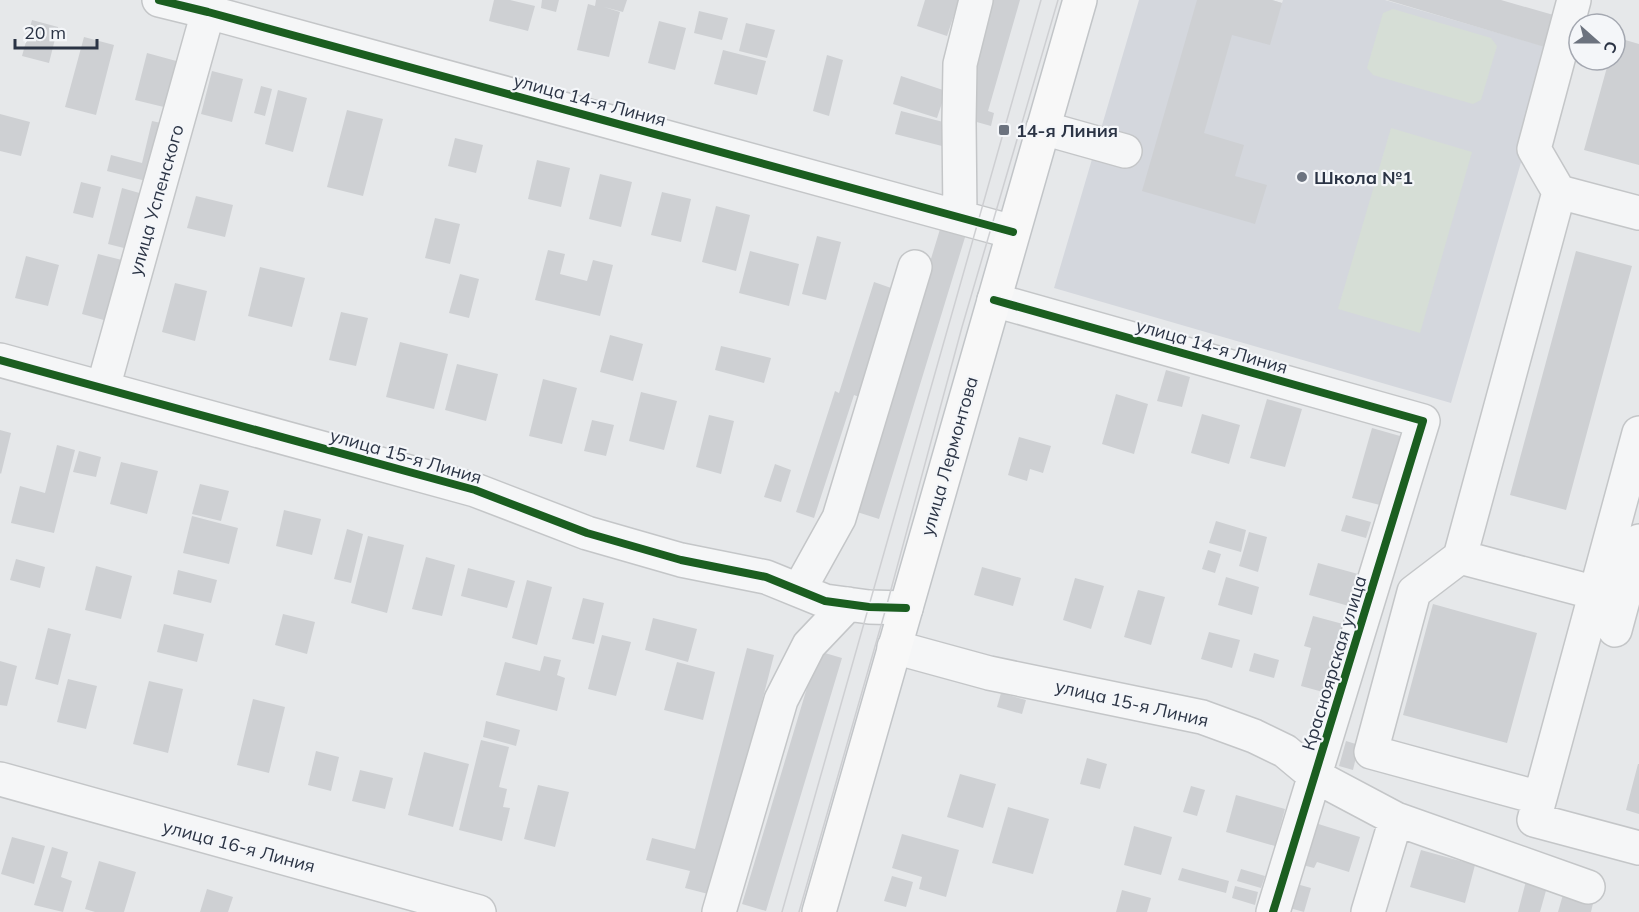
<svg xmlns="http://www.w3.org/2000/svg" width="1639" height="912" viewBox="0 0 1639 912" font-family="Mulish,sans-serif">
	<rect width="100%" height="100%" fill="#e6e8ea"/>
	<!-- built -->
	<path fill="#d4d7dd" d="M1139 0H1272L1282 3 1283 0H1385L1554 49 1451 403 1054 288Z"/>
	<!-- green -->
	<path fill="#d6ded6" d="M1393 9 1491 38 1497 46 1481 100 1473 104 1373 75 1367 68 1383 13Z
		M1391 128 1472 152 1420 333 1338 309Z"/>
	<!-- building -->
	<path fill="#ced0d3" d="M494 0H510L535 6 528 31 489 21Z
		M542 0H559L556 12 541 8Z
		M596 0H627L623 12 604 7 620 12 609 57 577 50 588 4 595 6Z
		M925 0H959L947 36 917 26Z
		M991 0H1020L988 111 994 113 991 126 966 119 967 102Z
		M1197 0H1272L1282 3 1270 45 1232 35 1204 133 1244 145 1235 176 1267 185 1255 224 1142 191Z
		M1387 0H1501L1557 16 1548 48Z
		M699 11 728 18 722 40 694 33Z
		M32 20 58 27 49 63 22 56Z
		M659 21 686 28 675 70 648 63Z
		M746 23 775 30 767 58 739 51Z
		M84 37 114 45 96 115 65 107Z
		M1615 37 1639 44V165L1584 150 1609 60H1615Z
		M723 50 766 61 757 95 714 84Z
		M147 53 180 62 168 108 135 100Z
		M827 55 843 60 829 116 813 111Z
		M212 71 243 79 232 122 201 114Z
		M901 76 946 91 937 118 893 104Z
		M261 86 272 89 265 116 254 113Z
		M278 90 307 98 293 152 265 144Z
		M347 110 383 119 363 196 327 187Z
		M901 111 947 123 942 146 895 134Z
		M0 114 30 122 21 156 0 151Z
		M152 121 161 123 146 181 107 171 111 155 142 163Z
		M455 138 483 145 476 173 448 166Z
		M537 160 570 168 561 207 528 199Z
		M600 174 632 182 621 227 589 219Z
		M81 182 101 187 93 218 73 213Z
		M122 188 143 194 128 249 108 244Z
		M662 192 691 199 681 242 651 235Z
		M196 196 233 205 225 237 187 228Z
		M716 206 750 215 736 271 702 262Z
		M435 218 460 224 450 264 425 258Z
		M941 226 966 234 879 519 854 511Z
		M817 236 841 242 826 300 802 294Z
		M548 250 565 254 560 274 587 281 593 260 613 265 600 316 535 300Z
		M750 251 799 264 789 306 739 293Z
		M1576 251 1632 266 1566 510 1510 495Z
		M98 254 126 261 111 322 82 314Z
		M26 256 59 265 48 306 15 298Z
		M260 267 305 278 292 327 248 316Z
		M460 274 479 279 469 318 449 313Z
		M874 282 894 289 859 397 854 395 814 518 796 512 835 391 839 393Z
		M175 283 207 291 195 341 162 332Z
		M341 312 368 318 356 366 329 360Z
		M610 335 643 344 633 381 600 372Z
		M400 342 448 354 434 409 386 397Z
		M721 346 771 358 764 383 715 370Z
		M457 364 498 374 486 421 445 410Z
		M1166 370 1190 377 1182 407 1157 401Z
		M543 379 577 388 562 444 529 436Z
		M641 392 677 401 664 450 629 441Z
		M1116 394 1148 404 1134 454 1102 444Z
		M1267 399 1302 409 1285 467 1250 458Z
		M1202 414 1240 425 1229 464 1191 453Z
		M709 415 734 421 721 474 696 467Z
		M592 420 614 425 606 456 584 451Z
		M1372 428 1400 436 1380 505 1352 498Z
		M0 430 11 433 1 474 0 473Z
		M1019 437 1051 446 1043 473 1030 469 1027 481 1008 475Z
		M57 445 75 450 54 533 11 523 20 486 45 493Z
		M79 451 101 457 96 477 73 472Z
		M121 462 158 471 147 514 110 504Z
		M775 464 791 470 781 502 764 497Z
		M200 484 229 491 221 521 192 514Z
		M284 510 321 519 312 555 276 546Z
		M1346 515 1371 522 1366 538 1341 531Z
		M192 516 238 528 229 564 183 553Z
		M1216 521 1246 530 1241 552 1209 543Z
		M347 529 363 534 351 583 334 579Z
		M1249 532 1267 537 1258 572 1239 566Z
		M368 536 404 545 387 613 351 603Z
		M1208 550 1221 554 1215 573 1202 569Z
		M426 557 455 565 442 616 412 609Z
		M16 559 45 567 40 588 10 580Z
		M1318 563 1358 574 1349 606 1309 595Z
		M96 566 132 576 121 619 85 610Z
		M982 567 1021 578 1013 606 974 595Z
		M468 568 515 581 507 608 461 596Z
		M178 570 217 580 211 603 173 594Z
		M1226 577 1259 587 1252 615 1218 605Z
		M1075 578 1104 586 1091 629 1063 620Z
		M527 580 552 587 537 645 512 638Z
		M1138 590 1165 597 1151 645 1124 637Z
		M583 598 604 603 594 644 572 639Z
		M1433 604 1537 633 1507 743 1403 715Z
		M283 614 315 622 307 654 275 645Z
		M1313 616 1343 624 1323 692 1301 686 1311 648 1304 646Z
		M653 618 697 629 688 662 645 650Z
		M164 624 204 634 197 662 157 652Z
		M48 628 71 634 58 685 35 679Z
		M1209 632 1240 640 1232 668 1201 659Z
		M602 635 631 642 616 696 588 689Z
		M747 648 774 655 712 895 685 888 690 871 646 860 652 838 695 849Z
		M818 651 842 658 766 911 742 904Z
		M1254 653 1279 660 1274 678 1249 671Z
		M544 656 561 660 557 675 565 678 557 711 496 695 505 662 540 671Z
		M0 661 17 666 7 706 0 705Z
		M677 662 715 672 703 720 664 710Z
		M68 679 97 686 86 729 57 722Z
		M149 681 183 689 168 753 133 744Z
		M1001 693 1026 700 1022 714 997 707Z
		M253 699 285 707 269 773 237 765Z
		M486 721 520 730 516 746 483 737Z
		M481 740 509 747 499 787 507 789 503 807 510 808 502 841 459 830Z
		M1346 741 1359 745 1353 770 1339 766Z
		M316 751 339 757 331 791 308 785Z
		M424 752 469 764 453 827 408 815Z
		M1087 758 1107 764 1100 789 1080 784Z
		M1638 764H1639V814L1626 810Z
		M360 770 393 778 385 809 352 801Z
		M960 774 996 784 983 828 947 817Z
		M538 785 569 792 555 847 524 839Z
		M1191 786 1205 790 1197 816 1183 812Z
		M1236 795 1285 809 1275 846 1226 832Z
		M1008 807 1049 819 1033 874 992 863Z
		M1312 822 1360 837 1349 872 1317 862 1314 868 1299 864Z
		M1134 826 1172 837 1161 875 1124 865Z
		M902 834 959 850 946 897 919 889 922 877 892 868Z
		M12 837 45 846 34 884 1 874Z
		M52 847 68 852 61 877 72 881 63 912 34 905Z
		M1421 850 1475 865 1465 903 1410 887Z
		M99 861 136 872 124 912H95L85 909Z
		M1182 868 1229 881 1226 893 1178 880Z
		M1241 869 1265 876 1261 888 1237 881Z
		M892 876 913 882 906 907 884 901Z
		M1526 881 1547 887 1540 912H1518Z
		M1293 883 1311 888 1304 912 1286 907Z
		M1235 886 1258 892 1255 905 1232 898Z
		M207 889 233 897 228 912H200Z
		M1122 890 1151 898 1147 912H1116Z
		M1564 891 1594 899 1591 912H1558Z"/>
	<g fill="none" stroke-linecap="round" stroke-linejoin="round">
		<defs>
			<path id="minor" d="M159 0 208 12 1013 232
				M1574 0 1534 149 1559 192 1460 557 1414 592 1371 752 1540 798 1639 433
				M1043 128 1125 151
				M1559 192 1639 213
				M960 217 959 122 960 64 976 0
				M994 300 1423 421 1273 912
				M0 360 475 490 587 533 681 560 766 577 825 601 869 607 906 608
				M103 388 208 12
				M1460 557 1596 593
				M799 590 839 518 915 267
				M1615 630 1639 541
				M894 647 989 673 1202 717 1254 736 1285 751 1315 776 1396 819 1588 887
				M0 779 479 912
				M1540 798 1534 820 1639 848
				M719 912 781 700 809 645 848 604
				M1368 912 1396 819"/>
			<path id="major" d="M819 912 1080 0"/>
		</defs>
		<!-- minor casing -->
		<use href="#minor" stroke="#c4c6c8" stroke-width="36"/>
		<!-- major casing -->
		<use href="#major" stroke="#c2c5c8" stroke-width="36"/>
		<!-- minor -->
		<use href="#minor" stroke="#f5f6f7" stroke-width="33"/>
		<!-- major -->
		<use href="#major" stroke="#f8f8f8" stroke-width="33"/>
		<!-- tram -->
		<path stroke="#cecfd2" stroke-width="1.5" d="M782 912 1041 0
			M799 912 886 608 962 327 1058 0"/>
		<defs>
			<path id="cycleway" d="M159 0 208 12 1013 232
				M994 300 1423 421 1273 912
				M0 360 475 490 587 533 681 560 766 577 825 601 869 607 906 608"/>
		</defs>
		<!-- cycleway casing -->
		<use href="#cycleway" stroke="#f4f6f9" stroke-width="11"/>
		<!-- cycleway -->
		<use href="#cycleway" stroke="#1b5e20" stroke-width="8"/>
	</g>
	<!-- markers -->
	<g fill="#6c737f" stroke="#f4f6f9" stroke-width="2">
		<rect x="998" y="124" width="12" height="12" rx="3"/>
		<circle cx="1302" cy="177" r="6"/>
	</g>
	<g text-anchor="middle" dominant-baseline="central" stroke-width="4.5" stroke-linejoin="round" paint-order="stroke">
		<!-- street labels -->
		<g font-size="18" fill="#2b3445" stroke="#f4f6f9">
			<text transform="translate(590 100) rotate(15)">улица 14-я Линия</text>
			<text transform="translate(156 200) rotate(-74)">улица Успенского</text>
			<text transform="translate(1212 346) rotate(16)">улица 14-я Линия</text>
			<text transform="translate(406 456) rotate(16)">улица 15-я Линия</text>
			<text transform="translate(949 456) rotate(-74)">улица Лермонтова</text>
			<text transform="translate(1334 663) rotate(-73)">Красноярская улица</text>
			<text transform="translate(1132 703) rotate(13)">улица 15-я Линия</text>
			<text transform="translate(239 846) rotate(15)">улица 16-я Линия</text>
		</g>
		<!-- poi labels -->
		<g font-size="18" font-weight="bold" fill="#2b3445" stroke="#f4f6f9" text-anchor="start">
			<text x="1016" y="130">14-я Линия</text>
			<text x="1314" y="177">Школа №1</text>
		</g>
	</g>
	<!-- north arrow -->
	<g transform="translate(1597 42) rotate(111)"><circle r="28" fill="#f4f6f9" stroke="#a4a8b1" stroke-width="1.5"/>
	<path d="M0-4.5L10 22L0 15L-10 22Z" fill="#6c737f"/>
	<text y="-9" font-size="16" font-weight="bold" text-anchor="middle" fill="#2b3445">С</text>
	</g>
	<!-- scale -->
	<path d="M15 39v9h82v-9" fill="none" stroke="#2b3445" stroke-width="3"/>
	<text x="24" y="39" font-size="18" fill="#2b3445" stroke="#f4f6f9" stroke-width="4.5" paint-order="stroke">20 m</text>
</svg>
